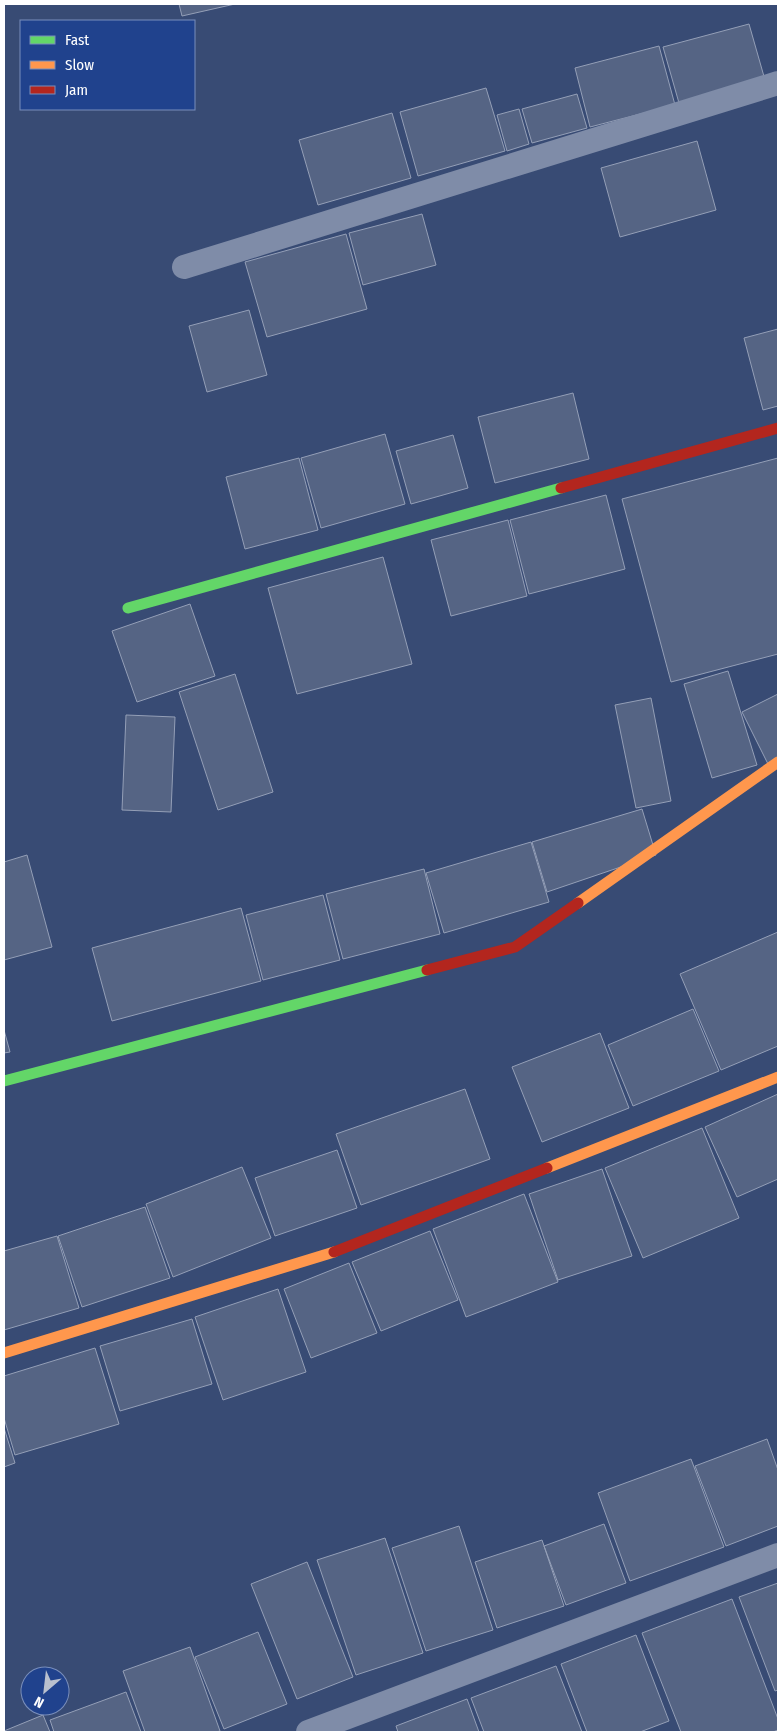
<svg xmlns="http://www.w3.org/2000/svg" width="782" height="1736" viewBox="0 0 782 1736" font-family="'Fira Sans Condensed',sans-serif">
	<rect width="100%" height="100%" fill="#384b74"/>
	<!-- building -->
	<path fill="#556484" stroke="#949fb7" d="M179 4H235L182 16Z
		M749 24 765 80 679 103 663 47Z
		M659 46 675 105 590 127 575 68Z
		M486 88 505 151 418 176 400 112Z
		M577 94 587 128 532 143 522 109Z
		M519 109 529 144 507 151 497 115Z
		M392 113 411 178 318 205 299 140Z
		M697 141 716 210 620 237 601 168Z
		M422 214 436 265 363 285 349 233Z
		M346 234 367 309 267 337 245 262Z
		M249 310 267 375 207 392 189 326Z
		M778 329V406L763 410 744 338Z
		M573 393 589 459 495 483 478 417Z
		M385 434 405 504 321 528 301 458Z
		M453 435 468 488 411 504 396 451Z
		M299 458 318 530 245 549 226 477Z
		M778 458V654L671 682 622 499Z
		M606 495 625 569 529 594 510 520Z
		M508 520 527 596 451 616 431 540Z
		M383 557 412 664 297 694 268 588Z
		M190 604 215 676 137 702 112 631Z
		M728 671 757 765 712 778 684 684Z
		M235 674 273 792 218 810 179 692Z
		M778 694V759L768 764 742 712Z
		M651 698 671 801 636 808 615 705Z
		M126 715 175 717 171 812 122 810Z
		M642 809 656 855 547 892 532 842Z
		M531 842 549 902 444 933 426 873Z
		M27 855 52 947 4 960V862Z
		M424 869 440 934 343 959 326 894Z
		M323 895 340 960 263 980 246 915Z
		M241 908 261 981 112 1021 92 948Z
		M778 932V1046L721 1070 680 974Z
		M693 1009 719 1071 633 1106 608 1045Z
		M4 1030 10 1052 4 1053Z
		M600 1033 629 1108 542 1142 512 1067Z
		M465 1089 490 1159 361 1205 336 1134Z
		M778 1094V1179L737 1197 705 1127Z
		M702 1128 739 1218 643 1258 605 1168Z
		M337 1150 357 1208 275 1236 255 1178Z
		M242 1167 271 1238 173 1277 146 1204Z
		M602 1169 632 1256 558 1280 529 1194Z
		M524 1194 558 1282 466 1317 433 1229Z
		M145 1207 170 1278 82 1307 58 1236Z
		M430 1231 458 1300 381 1331 352 1262Z
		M57 1236 79 1308 4 1330V1251Z
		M349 1263 377 1333 311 1358 284 1289Z
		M278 1289 306 1372 223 1400 195 1317Z
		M192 1319 212 1384 120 1411 100 1346Z
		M95 1348 119 1424 15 1455 4 1418V1376Z
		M4 1428 15 1463 4 1467Z
		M767 1439 778 1470V1526L726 1546 695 1466Z
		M691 1459 724 1547 630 1581 598 1493Z
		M604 1524 626 1583 566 1605 544 1546Z
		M459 1526 493 1630 426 1651 392 1548Z
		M385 1538 423 1653 356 1675 317 1560Z
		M542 1540 564 1606 497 1628 475 1562Z
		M307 1562 353 1677 297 1699 251 1584Z
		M778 1583V1690L775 1691 739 1597Z
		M732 1599 778 1719V1730L773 1732H681L642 1633Z
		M258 1632 287 1704 224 1729 195 1657Z
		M636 1635 669 1721 640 1732H587L561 1664Z
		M190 1647 220 1731 216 1732H145L123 1671Z
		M556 1666 582 1732H484L471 1698Z
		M126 1692 141 1732H54L50 1720Z
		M467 1699 479 1732H398L396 1726Z
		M43 1715 50 1732H4V1731Z"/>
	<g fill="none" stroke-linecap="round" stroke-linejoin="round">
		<!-- street -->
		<path stroke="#7f8ca8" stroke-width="24" d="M184 267 778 83
			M308 1732 778 1555"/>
		<!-- fast -->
		<path stroke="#63d668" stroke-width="11" d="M128 608 561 488
			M4 1081 427 970"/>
		<!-- slow -->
		<path stroke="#ff974d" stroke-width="11" d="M578 903 778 762
			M547 1168 778 1077
			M4 1353 334 1252"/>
		<!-- jam -->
		<path stroke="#b3261e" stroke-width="11" d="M561 488 778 428
			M427 970 515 947 578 903
			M334 1252 547 1168"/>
	</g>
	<!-- border -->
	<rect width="782" height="1736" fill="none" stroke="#ffffff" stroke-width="10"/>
	<!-- legend -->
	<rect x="20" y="20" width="175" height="90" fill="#20428d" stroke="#798ebb"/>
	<rect x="30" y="36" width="25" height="8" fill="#63d668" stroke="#798ebb"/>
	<text x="65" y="45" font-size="15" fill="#ffffff">Fast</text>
	<rect x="30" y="61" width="25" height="8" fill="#ff974d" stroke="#798ebb"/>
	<text x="65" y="70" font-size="15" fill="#ffffff">Slow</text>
	<rect x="30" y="86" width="25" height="8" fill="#b3261e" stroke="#798ebb"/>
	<text x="65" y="95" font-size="15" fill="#ffffff">Jam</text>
	<!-- north arrow -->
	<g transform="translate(45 1691) rotate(208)"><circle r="24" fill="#20428d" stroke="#798ebb"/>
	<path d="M0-4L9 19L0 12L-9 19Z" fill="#b9c0ce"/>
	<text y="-8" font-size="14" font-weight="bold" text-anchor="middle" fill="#ffffff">N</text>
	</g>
</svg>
